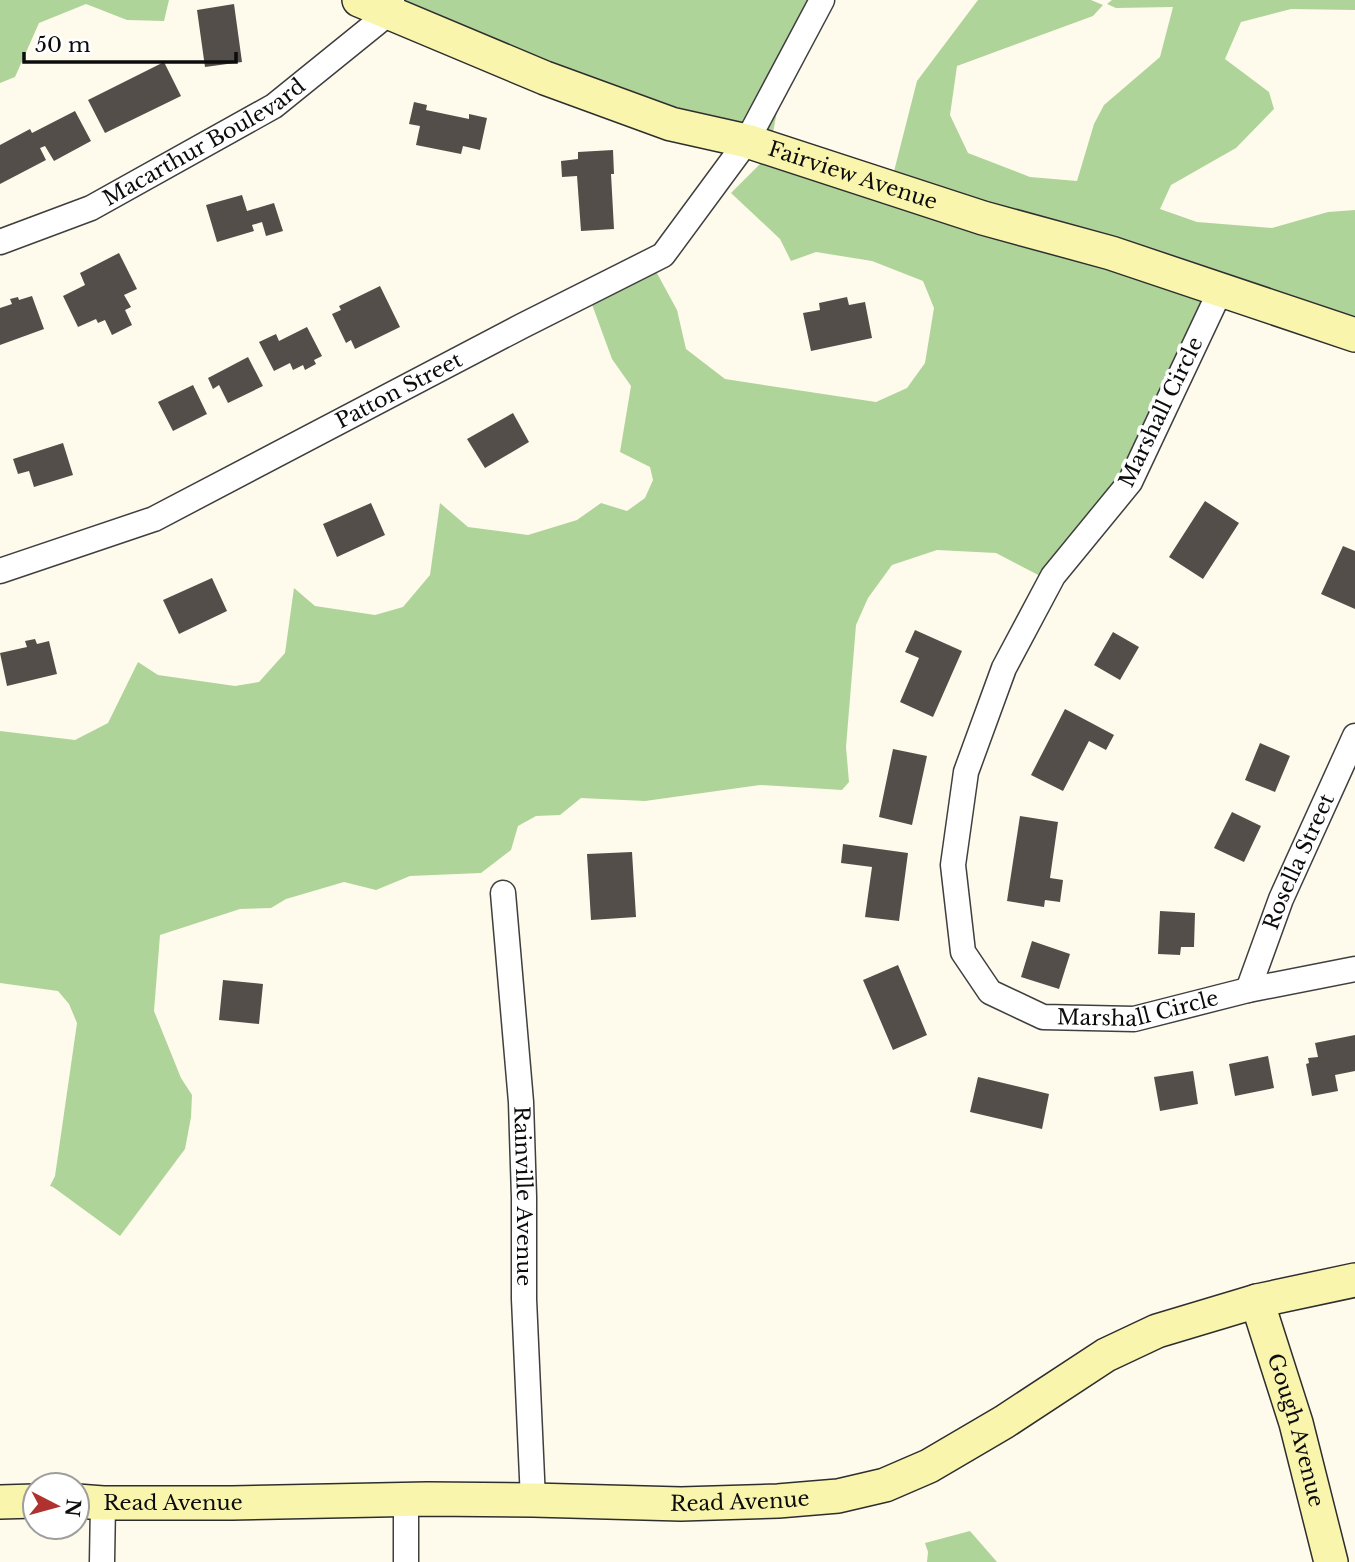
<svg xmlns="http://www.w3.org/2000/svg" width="1355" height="1562" viewBox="0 0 1355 1562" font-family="'Libre Baskerville',serif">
	<rect width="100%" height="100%" fill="#fefbec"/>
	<!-- forest -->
	<path fill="#afd499" d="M0 0H169L164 21 127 20 86 4 39 23 15 77 0 83Z
		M399 0H821L780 96 769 153 890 187 917 81 978 0H1091L1103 5 1093 16 957 66 950 115 968 153 1030 177 1077 181 1094 124 1104 105 1160 57 1173 7 1116 8 1107 4 1112 0H1355V10L1291 9 1241 22 1225 59 1269 92 1274 109 1236 148 1171 185 1160 209 1197 222 1272 228 1328 212 1355 210V334L1228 293 1133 485 1046 579 996 553 937 550 892 565 868 598 856 625 846 747 849 782 842 790 760 785 645 801 581 798 560 815 536 816 518 826 511 850 481 873 410 876 376 890 344 882 286 899 271 908 240 909 160 935 154 1011 181 1078 192 1095 191 1117 185 1149 120 1236 53 1187 50 1186 55 1176 77 1023 69 1004 58 991 0 983V731L75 740 108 723 138 662 158 675 235 686 259 682 285 653 294 588 315 606 375 615 403 607 430 575 440 503 468 527 528 535 577 520 601 503 627 511 645 498 653 480 650 467 620 452 631 386 612 359 590 299 652 264 677 310 686 349 725 379 876 402 907 388 925 363 934 308 923 281 872 261 816 252 791 261 780 239 731 193 760 164 766 156Z
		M970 1531 997 1562H927L928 1552 925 1543Z"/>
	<!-- building -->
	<path fill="#534e49" d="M234 4 242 62 205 67 197 10Z
		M164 62 181 96 105 133 88 100Z
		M414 102 427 105 426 110 469 119V114L487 118 480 150 463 146 461 154 416 145 420 126 409 124Z
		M75 111 91 141 54 161 45 146 40 148 46 160 0 184V145L30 129 32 133Z
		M613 150 614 174H611L614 229 581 231 577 176 562 177 561 161 578 159V152Z
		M242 195 247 211 274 203 283 231 266 236 262 222 252 225 254 231 217 242 206 205Z
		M119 253 137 289 124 295 131 307 125 310 132 325 112 335 105 320 98 323 96 319 78 327 63 296 85 285 80 273Z
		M380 286 400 327 355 349 351 340 346 343 332 314 341 310 339 306Z
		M32 296 44 329 0 345V308L12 304 10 299 18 297 19 300Z
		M847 297 849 305 865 302 872 338 811 351 803 313 820 310 819 303Z
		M307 327 322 356 314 360 316 364 305 370 303 365 293 370 290 363 274 371 259 342 276 334 279 341Z
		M248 357 263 386 228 403 219 385 213 389 208 378Z
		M193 385 207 414 173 431 158 402Z
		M513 413 529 442 485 468 467 439Z
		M63 443 73 475 34 487 29 471 18 474 13 459Z
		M1205 501 1239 523 1203 579 1169 557Z
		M371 503 385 535 337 557 323 524Z
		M1343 546 1355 551V609L1321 594Z
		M212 578 227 611 179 634 163 600Z
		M915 630 962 651 933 717 900 702 919 658 905 652Z
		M1113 632 1139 647 1120 680 1094 665Z
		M35 639 37 644 49 641 57 674 7 686 0 653 27 647 25 641Z
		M1065 709 1114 735 1106 750 1089 741 1063 791 1031 775Z
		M1260 743 1290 756 1275 792 1245 780Z
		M893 749 927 756 912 825 879 817Z
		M1232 812 1261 826 1244 862 1214 848Z
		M1020 816 1058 822 1050 878 1063 880 1060 902 1045 900 1044 907 1007 901Z
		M843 844 908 853 899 921 865 917 872 867 841 863Z
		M632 852 636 917 591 920 587 854Z
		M1160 911 1195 913 1194 947H1181L1180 955 1158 954Z
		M1032 941 1070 954 1059 989 1021 977Z
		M898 965 927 1035 893 1050 863 980Z
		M223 980 263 984 259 1024 219 1020Z
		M1355 1035V1071L1335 1075 1338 1091 1312 1096 1306 1064 1309 1063 1308 1058 1318 1057 1315 1043Z
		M1268 1056 1274 1088 1235 1096 1229 1064Z
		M1193 1071 1198 1104 1160 1111 1154 1077Z
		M978 1077 1049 1094 1042 1129 970 1112Z"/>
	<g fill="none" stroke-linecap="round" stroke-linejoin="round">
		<defs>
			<g id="street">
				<path id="s1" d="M0 242 91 208 274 106 389 13 392 0"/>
				<path id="s2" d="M1221 289 1130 482 1053 576 1004 668 966 772 953 865 963 952 990 992 1043 1017 1134 1019 1248 990 1355 969"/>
				<path id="s3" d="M0 571 154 519 522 326 663 255 747 141 822 0"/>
				<path id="s4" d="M503 893 521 1102 524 1197V1299L533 1500"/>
				<path id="s5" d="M1248 990 1281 899 1355 736"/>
				<path d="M406 1500V1562"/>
				<path d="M102 1562 103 1503"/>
			</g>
			<g id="secondary">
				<path id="s6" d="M359 0 545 78 671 124 747 141 983 218 1111 253 1355 335"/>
				<path id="s7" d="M1257 1301 1296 1423 1331 1562"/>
				<path id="s8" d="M77 1501 103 1503H232L427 1499 533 1500 681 1504 778 1501 838 1496 885 1485 929 1466 1004 1422 1106 1355 1157 1331 1257 1301 1355 1280"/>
				<path d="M0 1502 35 1501"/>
			</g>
		</defs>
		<!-- street casing -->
		<use href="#street" stroke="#3f3f3f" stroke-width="27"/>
		<!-- secondary casing -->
		<use href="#secondary" stroke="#2e2e2e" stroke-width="36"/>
		<!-- street -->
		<use href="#street" stroke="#fff" stroke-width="24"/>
		<!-- secondary -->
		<use href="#secondary" stroke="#f9f5ac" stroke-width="33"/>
	</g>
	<g text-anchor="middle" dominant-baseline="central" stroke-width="7" stroke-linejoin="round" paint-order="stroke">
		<!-- street labels -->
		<g font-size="21" fill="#0c0c0c" stroke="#fff">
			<text stroke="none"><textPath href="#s1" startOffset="228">Macarthur Boulevard</textPath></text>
			<text stroke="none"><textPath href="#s6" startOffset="525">Fairview Avenue</textPath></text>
			<text stroke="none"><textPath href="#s3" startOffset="439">Patton Street</textPath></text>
			<text transform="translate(1161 412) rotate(-64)">Marshall Circle</text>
			<text stroke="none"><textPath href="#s5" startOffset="138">Rosella Street</textPath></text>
			<text stroke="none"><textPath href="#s2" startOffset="934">Marshall Circle</textPath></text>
			<text stroke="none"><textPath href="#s4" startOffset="304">Rainville Avenue</textPath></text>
			<text stroke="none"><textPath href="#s7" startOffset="135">Gough Avenue</textPath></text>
			<text stroke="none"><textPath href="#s8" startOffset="663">Read Avenue</textPath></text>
			<text stroke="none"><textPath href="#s8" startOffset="96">Read Avenue</textPath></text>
		</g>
	</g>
	<!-- north arrow -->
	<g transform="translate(56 1506) rotate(96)"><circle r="33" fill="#ffffff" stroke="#9e9e9e" stroke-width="2"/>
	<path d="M0-5L12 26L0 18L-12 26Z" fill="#b0322f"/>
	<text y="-10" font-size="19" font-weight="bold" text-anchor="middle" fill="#0c0c0c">N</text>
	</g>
	<!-- scale -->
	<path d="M24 52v10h212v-10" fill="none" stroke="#0c0c0c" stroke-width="3.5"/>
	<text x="35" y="52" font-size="21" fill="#0c0c0c" stroke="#ffffff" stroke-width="5" paint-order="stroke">50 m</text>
</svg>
